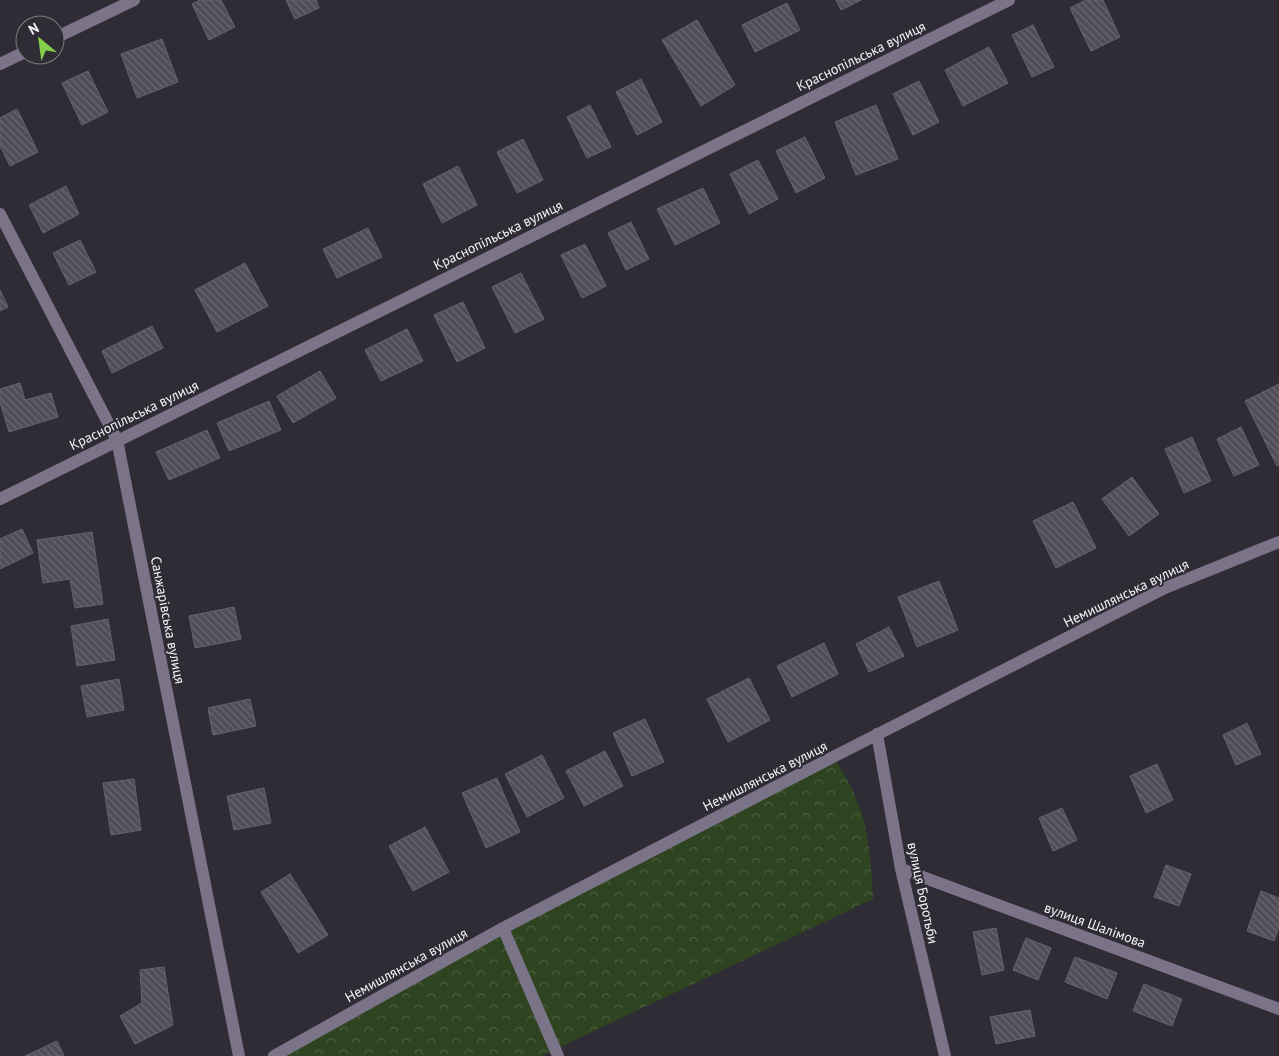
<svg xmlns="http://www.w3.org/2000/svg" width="1279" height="1056" viewBox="0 0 1279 1056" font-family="'PT Sans',sans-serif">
	<defs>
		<pattern id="forest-crowns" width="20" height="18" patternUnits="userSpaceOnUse" patternTransform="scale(1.25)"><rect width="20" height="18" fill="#2e4420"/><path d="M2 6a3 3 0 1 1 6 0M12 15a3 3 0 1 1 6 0" fill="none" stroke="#4d5f41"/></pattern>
		<pattern id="building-back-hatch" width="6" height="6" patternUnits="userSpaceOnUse" patternTransform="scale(1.25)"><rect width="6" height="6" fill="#504d57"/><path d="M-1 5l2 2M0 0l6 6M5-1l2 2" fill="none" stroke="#6a6770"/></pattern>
	</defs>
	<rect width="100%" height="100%" fill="#2f2c35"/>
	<!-- forest -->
	<path fill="url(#forest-crowns)" d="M833 757C867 805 870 842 873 899L541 1056H275Z"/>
	<!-- building -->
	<path fill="url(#building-back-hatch)" stroke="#66636d" d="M200 0H221L235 27 209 40 192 4Z
		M286 0H316L319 8 295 19Z
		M836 0H861L841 10Z
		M1086 0H1103L1120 37 1091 51 1070 8Z
		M787 3 800 30 755 52 742 25Z
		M697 20 735 85 701 106 662 40Z
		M1033 25 1054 67 1032 77 1012 35Z
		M162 39 178 82 137 98 121 54Z
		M989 47 1008 83 963 106 945 70Z
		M88 71 108 112 82 125 62 83Z
		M641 79 662 122 637 135 616 92Z
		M919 81 939 122 913 135 893 94Z
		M590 105 611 147 587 158 567 117Z
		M876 105 898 159 856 175 835 122Z
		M17 109 38 152 10 166 0 146V118Z
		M805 137 825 178 796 193 776 151Z
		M523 139 543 180 517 193 497 152Z
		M758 160 778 199 749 214 730 174Z
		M458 166 477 205 442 223 423 184Z
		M66 186 79 214 43 233 29 205Z
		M703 188 720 223 675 245 657 209Z
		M631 222 649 259 626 270 608 233Z
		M368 228 382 257 337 278 323 249Z
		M80 240 96 272 69 285 53 253Z
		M585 244 606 286 582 298 561 255Z
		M245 263 268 306 217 332 195 290Z
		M521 273 544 319 515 333 492 287Z
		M0 290 8 307 0 311Z
		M463 302 485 348 457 362 434 315Z
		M152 326 163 348 112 373 102 351Z
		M407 329 423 361 381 381 365 350Z
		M320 371 336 398 293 423 277 396Z
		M20 383 25 400 51 393 58 417 9 432 0 402V389Z
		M1279 384V465L1277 466 1245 401Z
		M269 401 281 430 229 451 217 423Z
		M1241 427 1259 465 1234 476 1217 439Z
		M207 430 220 458 169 480 156 452Z
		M1192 437 1211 481 1184 493 1165 449Z
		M1132 477 1159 514 1129 536 1102 499Z
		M1073 502 1096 548 1056 568 1033 521Z
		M22 529 33 553 0 569V539Z
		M92 532 103 604 75 608 70 579 43 583 37 540Z
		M939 581 958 630 917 647 898 597Z
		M234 607 241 639 195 648 189 616Z
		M108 619 115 660 77 666 71 626Z
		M889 627 904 656 869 672 856 644Z
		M824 643 838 674 792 697 777 666Z
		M749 678 770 720 728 742 707 699Z
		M119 679 124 710 87 717 81 686Z
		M250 699 256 726 213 735 208 708Z
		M645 719 664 762 632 776 613 733Z
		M1247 723 1261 754 1236 765 1223 735Z
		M605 751 623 786 584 806 566 771Z
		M542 755 564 798 527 817 505 774Z
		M1157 764 1173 800 1146 813 1130 776Z
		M497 778 520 832 486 848 462 793Z
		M134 779 141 830 111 835 103 783Z
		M264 788 271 823 234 830 227 796Z
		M1062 808 1077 840 1053 851 1039 818Z
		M425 827 449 872 413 891 389 846Z
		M1166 865 1191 874 1179 906 1154 897Z
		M290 874 328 935 298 953 261 892Z
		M1261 891 1279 898V927L1274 941 1247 931Z
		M996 928 1004 970 982 975 973 932Z
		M1026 938 1051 948 1038 980 1013 970Z
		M1075 957 1117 973 1107 999 1065 982Z
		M164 967 173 1025 135 1044 120 1016 142 1003 140 970Z
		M1144 984 1182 999 1172 1026 1133 1011Z
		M1030 1010 1035 1036 996 1044 990 1017Z
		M57 1041 64 1056H25Z"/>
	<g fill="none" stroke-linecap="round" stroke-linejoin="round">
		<!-- minor -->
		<path stroke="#7b7489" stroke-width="12" d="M55 38 134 0
			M0 64 25 52
			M0 214 117 440 239 1056
			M0 499 1009 0
			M877 734 901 869 945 1056
			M901 869 1279 1009
			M503 928 558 1056
			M274 1056 503 928 833 757 1165 588 1279 542"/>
	</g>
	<g text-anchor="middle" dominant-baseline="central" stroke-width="4" stroke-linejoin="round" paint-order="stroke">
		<!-- street labels -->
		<g font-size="14" fill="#f5f3f9" stroke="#2f2c35">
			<text transform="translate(861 56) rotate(-26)">Краснопільська вулиця</text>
			<text transform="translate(498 235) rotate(-26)">Краснопільська вулиця</text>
			<text transform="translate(134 415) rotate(-26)">Краснопільська вулиця</text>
			<text transform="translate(1126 593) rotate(-26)">Немишлянська вулиця</text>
			<text transform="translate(168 620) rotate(79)">Санжарівська вулиця</text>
			<text transform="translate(765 776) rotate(-27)">Немишлянська вулиця</text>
			<text transform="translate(923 893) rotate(78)">вулиця Боротьби</text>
			<text transform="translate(1095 925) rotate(20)">вулиця Шалімова</text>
			<text transform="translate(406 965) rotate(-29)">Немишлянська вулиця</text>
		</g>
	</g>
	<!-- north arrow -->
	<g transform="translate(40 40) rotate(331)"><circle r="24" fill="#2f2c35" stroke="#7e7c83"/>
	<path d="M0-4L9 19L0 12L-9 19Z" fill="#85cf4d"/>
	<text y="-8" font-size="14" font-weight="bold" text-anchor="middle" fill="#f5f3f9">N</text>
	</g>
</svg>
